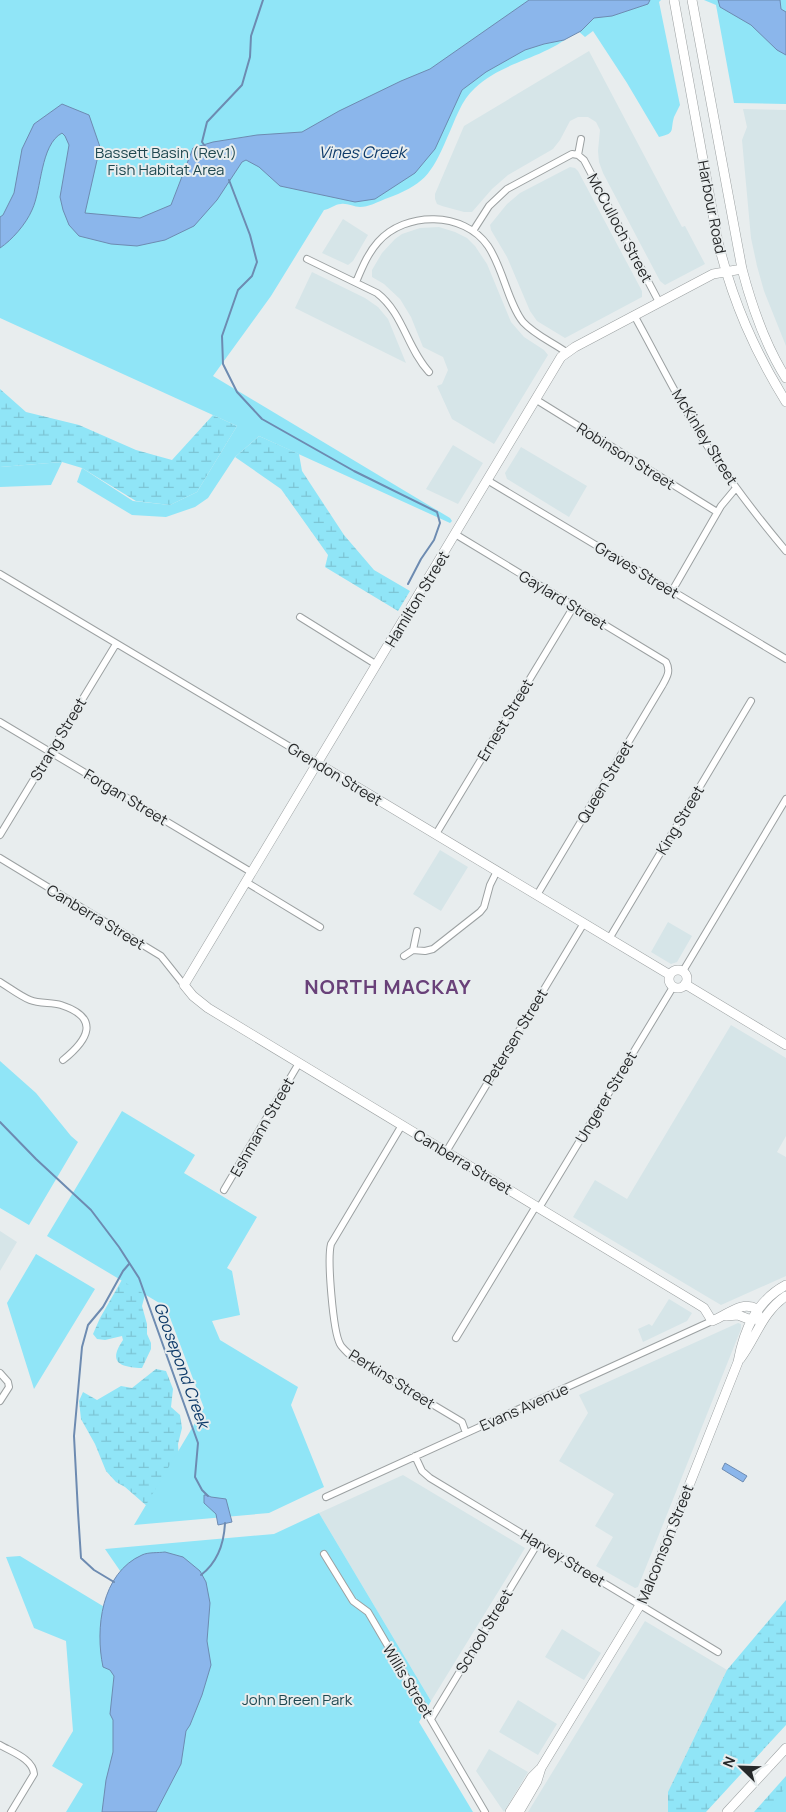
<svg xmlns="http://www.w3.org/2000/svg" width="786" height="1812" viewBox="0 0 786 1812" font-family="Manrope,sans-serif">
	<defs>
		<pattern id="wetland-marsh" width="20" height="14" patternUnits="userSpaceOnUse" patternTransform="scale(1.25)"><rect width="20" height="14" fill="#90e5f7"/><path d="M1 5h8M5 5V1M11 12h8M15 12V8" fill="none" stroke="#7cc4d4"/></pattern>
	</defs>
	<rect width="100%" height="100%" fill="#e8edee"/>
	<!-- built -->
	<path fill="#d6e5e8" d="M589 51 682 227 685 226 705 264 665 285 660 281 603 173 599 162 598 151 600 130 596 122 588 117H578L570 121 560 140 553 149 508 175 492 189 472 212H464L442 206 437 204 435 199V194L464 126Z
		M743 109 786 110V346L764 291 757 266 751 238 742 140 747 127Z
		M570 167 575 168 578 171 642 291V297L565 338 537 321 530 311 507 257 491 230 490 225 507 204 520 193Z
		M343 219 368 235 353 261 348 265 322 253Z
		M439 227 455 232 467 238 475 246 487 264 511 322 524 337 544 350 548 355 494 444 452 419 437 386 442 384 448 370 443 357 423 347 411 317 400 299 384 284 372 277V270L382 253 395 239 402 234 420 228Z
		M312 272 365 298 378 307 388 319 406 363 295 308Z
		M453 445 483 463 458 504 426 489Z
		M521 447 587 486 569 517 507 479 505 473Z
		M440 850 468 867 441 911 413 894Z
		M668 922 692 936 677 962 671 964 651 952Z
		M731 1025 786 1058V1136L777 1152 786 1157V1276L721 1305 573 1217 595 1180 627 1199Z
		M0 1231 17 1242 0 1271Z
		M669 1299 692 1313 687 1321 643 1342 638 1329 649 1324 652 1326Z
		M738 1323 741 1324V1329L638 1587 635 1588 596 1566 613 1537 595 1526 614 1494 559 1461 588 1413 579 1395Z
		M403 1475 525 1548 431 1701 319 1513Z
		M645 1621 754 1686 679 1812H528Z
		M562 1629 601 1653 584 1680 545 1657Z
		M518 1700 557 1724 538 1755 499 1732Z
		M489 1749 528 1772 504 1812 476 1771Z"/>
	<!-- wetland -->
	<path fill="url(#wetland-marsh)" d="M0 389 26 412 79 425 136 450 172 460 213 415 237 426 197 492 170 505 136 501 82 468 62 462 0 467Z
		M259 436 299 454 302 471 344 535 374 570 410 591 398 611 325 567 328 555 281 489 235 457Z
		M123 1278 146 1291 142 1306 147 1324V1334L151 1343V1349L142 1368C119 1367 108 1362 123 1340L122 1336 105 1340 97 1339 93 1334 100 1318Z
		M156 1369 166 1371 173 1389 171 1407 180 1415 182 1428 178 1444 179 1460 148 1507 125 1487 116 1482 106 1471 95 1444 81 1419 79 1401 83 1392 97 1400 121 1386 132 1388Z
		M786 1600V1725L706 1812H668V1792L727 1670Z
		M786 1776V1812H754Z"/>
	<!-- park -->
	<path fill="#90e5f7" d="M0 0H661L659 2 680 105C678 109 676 113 674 117 670 131 676 133 659 137L627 83 593 31 585 37 577 30C547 59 504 60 475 88 461 100 455 121 447 138 431 175 424 185 385 199 378 202 368 207 360 207 354 207 347 203 341 204 335 204 330 209 324 210L271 296 213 376 450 518 452 521 450 523 259 436 235 457 208 498 195 507 166 517 132 515 77 482 82 468 133 501 170 505 197 492 237 426 0 318Z
		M704 0H786V104L734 103 716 5Z
		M62 462 51 485 0 487V467Z
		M0 1061 36 1093 71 1136 78 1142 29 1225 0 1208Z
		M122 1111 195 1155 184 1173 257 1217 227 1268 232 1271 240 1315 212 1321 220 1340 298 1387 291 1405 324 1487 269 1513 134 1525 204 1408 166 1307 47 1236Z
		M36 1254 95 1289 34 1389 7 1303Z
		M319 1513 431 1701 419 1722 473 1812H66L83 1784 52 1766 73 1731 66 1641 34 1628 6 1557 20 1556 174 1649 105 1549 274 1534Z
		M786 1787V1812H766Z"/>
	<!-- water -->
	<path fill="#8bb6eb" stroke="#6d8bb1" d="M529 0H650L648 4 612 16 594 18 581 31 564 40 544 44 525 50 486 72 462 90 435 149 415 173 375 199 355 202 280 186 259 167 246 160 242 162 217 200 194 226 165 240 137 246 111 244 79 236 69 225 63 210 60 197 69 145 65 136 62 133C40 145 42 189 32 210 26 224 12 240 0 248V217L3 215 14 193 22 149 34 124 62 104 89 115 100 147 85 213 140 218 171 205 193 148 213 142 257 135 302 132 339 111 401 81 430 69Z
		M718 0H780L781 9 786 12V55L777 50 751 25 720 7Z
		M725 1463 747 1476 743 1482 722 1469Z
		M204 1495H207L211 1497 226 1499 232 1522 218 1525 216 1514 204 1503Z
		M165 1552 183 1557 200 1571 206 1582 210 1603 207 1641 211 1665 202 1695 190 1725 186 1731 181 1764 156 1812H102L106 1780 113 1752V1720L110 1714 114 1676 110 1670 103 1667C95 1629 101 1573 142 1555 148 1552 158 1553 165 1552Z"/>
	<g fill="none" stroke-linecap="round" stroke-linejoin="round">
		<!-- stream -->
		<path stroke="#6d8bb1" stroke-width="2" d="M205 146 202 142 207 122 242 85 250 57 251 36 263 0
			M229 180 250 235 257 262 252 276 238 290 222 336 223 364 237 392 262 419 354 471 437 512 440 523 434 540 421 559 408 584
			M0 1122 36 1159 91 1210 119 1247 139 1278 198 1443 195 1477 202 1490 208 1496
			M201 1575C218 1562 224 1544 225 1523
			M114 1582 94 1570 81 1558 78 1512 74 1436 82 1347 88 1325 103 1307 123 1271 129 1264"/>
		<defs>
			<path id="street" d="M578 155 581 139
				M473 231 489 206 507 189 572 154 578 155 584 160 659 302
				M307 259 377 293C403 313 407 348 429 372
				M356 282C362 268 368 253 378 242 405 211 464 211 488 246 503 268 508 303 523 322 535 335 552 342 566 352
				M634 315C660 362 684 412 714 456 736 489 760 520 786 551
				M535 399 717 512
				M487 480 786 659
				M455 534 666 662C671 671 667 677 662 686L537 895
				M0 574 317 763
				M672 591 721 506 736 488
				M300 617 377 665
				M0 722 251 872
				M436 834 574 606
				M0 835 116 644
				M0 858 161 956 184 985
				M246 882 320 927
				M417 931 413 950 425 951 433 949 480 912 484 907 490 885 497 871
				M609 939 751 701
				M404 956 413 950
				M683 971 786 799
				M0 982C10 988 20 996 30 1000 40 1004 52 1002 61 1005 101 1018 88 1040 63 1060
				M402 1125 331 1244C327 1259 333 1331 340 1344 342 1348 347 1352 350 1355L462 1422 466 1433
				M446 1152 584 923
				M224 1190 299 1063
				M539 1208 673 987
				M456 1338 536 1206
				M0 1373 8 1382 9 1387 0 1401
				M415 1456 422 1471 430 1478 718 1652
				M326 1497 712 1321
				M324 1554 353 1601 368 1612 485 1812
				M431 1719 538 1543
				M0 1745C12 1752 33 1759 34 1774L11 1812"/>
			<path id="secondary" d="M674 0 718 242C733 302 754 350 786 402
				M692 0 742 269C752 307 765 345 786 378
				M742 269 713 274 575 347 561 357 184 985 193 996 208 1008 696 1303 704 1308 712 1321C728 1315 741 1300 757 1309L760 1325
				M317 763 670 975
				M669 979a9 9 0 1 1 18 0a9 9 0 1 1-18 0Z
				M685 984 786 1045
				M726 1316 738 1315 751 1320 756 1317
				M740 1359C756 1338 762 1312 786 1296
				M510 1812 532 1777 540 1769
				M519 1812 537 1781 541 1768 640 1605 648 1589 738 1362C744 1330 756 1301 786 1285
				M727 1812 786 1748"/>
		</defs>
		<!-- street casing -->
		<use href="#street" stroke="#9ca1a2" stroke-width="8"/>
		<!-- secondary casing -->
		<use href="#secondary" stroke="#9ca1a2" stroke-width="10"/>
		<!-- street -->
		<use href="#street" stroke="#fff" stroke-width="6"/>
		<!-- secondary -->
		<use href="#secondary" stroke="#fff" stroke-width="9"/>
	</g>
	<g text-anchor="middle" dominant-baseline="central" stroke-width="4" stroke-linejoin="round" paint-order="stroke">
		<!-- park labels -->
		<g font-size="15" fill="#1f4850" stroke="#e8edee">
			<text x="166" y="152">Bassett Basin (Rev.1)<tspan x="166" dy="17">Fish Habitat Area</tspan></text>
			<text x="297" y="1699">John Breen Park</text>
		</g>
		<!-- street labels -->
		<g font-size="15" fill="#262829" stroke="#e8edee">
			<text transform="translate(712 207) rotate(79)">Harbour Road</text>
			<text transform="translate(620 228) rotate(62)">McCulloch Street</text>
			<text transform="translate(705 437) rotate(58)">McKinley Street</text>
			<text transform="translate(626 456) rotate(32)">Robinson Street</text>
			<text transform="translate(637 570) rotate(31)">Graves Street</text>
			<text transform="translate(417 599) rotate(-59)">Hamilton Street</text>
			<text transform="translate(563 600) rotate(31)">Gaylard Street</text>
			<text transform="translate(505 720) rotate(-59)">Ernest Street</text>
			<text transform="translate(58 739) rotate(-59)">Strang Street</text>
			<text transform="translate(335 774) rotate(31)">Grendon Street</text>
			<text transform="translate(605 782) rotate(-59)">Queen Street</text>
			<text transform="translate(126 797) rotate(31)">Forgan Street</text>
			<text transform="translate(680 820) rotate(-59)">King Street</text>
			<text transform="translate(96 917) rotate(31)">Canberra Street</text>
			<text transform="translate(515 1037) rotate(-59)">Petersen Street</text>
			<text transform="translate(606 1097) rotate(-59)">Ungerer Street</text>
			<text transform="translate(262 1127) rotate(-60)">Eshmann Street</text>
			<text transform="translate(463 1162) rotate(31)">Canberra Street</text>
			<text transform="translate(392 1379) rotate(32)">Perkins Street</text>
			<text transform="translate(524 1407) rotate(-24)">Evans Avenue</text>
			<text transform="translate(665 1544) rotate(-68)">Malcomson Street</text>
			<text transform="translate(563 1558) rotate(31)">Harvey Street</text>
			<text transform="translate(484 1631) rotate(-59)">School Street</text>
			<text transform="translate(408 1681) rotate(59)">Willis Street</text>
		</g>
		<!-- water labels -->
		<g font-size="16" font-style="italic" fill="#0d3a69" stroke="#e8edee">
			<text x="362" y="152">Vines Creek</text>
			<text transform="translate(182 1365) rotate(70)">Goosepond Creek</text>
		</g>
		<!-- district labels -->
		<g font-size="20" font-weight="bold" letter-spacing="1" fill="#694179" stroke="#e8edee">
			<text x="388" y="986">NORTH MACKAY</text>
		</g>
	</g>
	<!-- north arrow -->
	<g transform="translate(741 1767) rotate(293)" stroke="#e8edee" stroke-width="4" paint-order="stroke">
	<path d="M0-4L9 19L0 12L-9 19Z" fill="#262829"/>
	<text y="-8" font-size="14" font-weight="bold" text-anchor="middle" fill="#262829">N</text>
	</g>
</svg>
